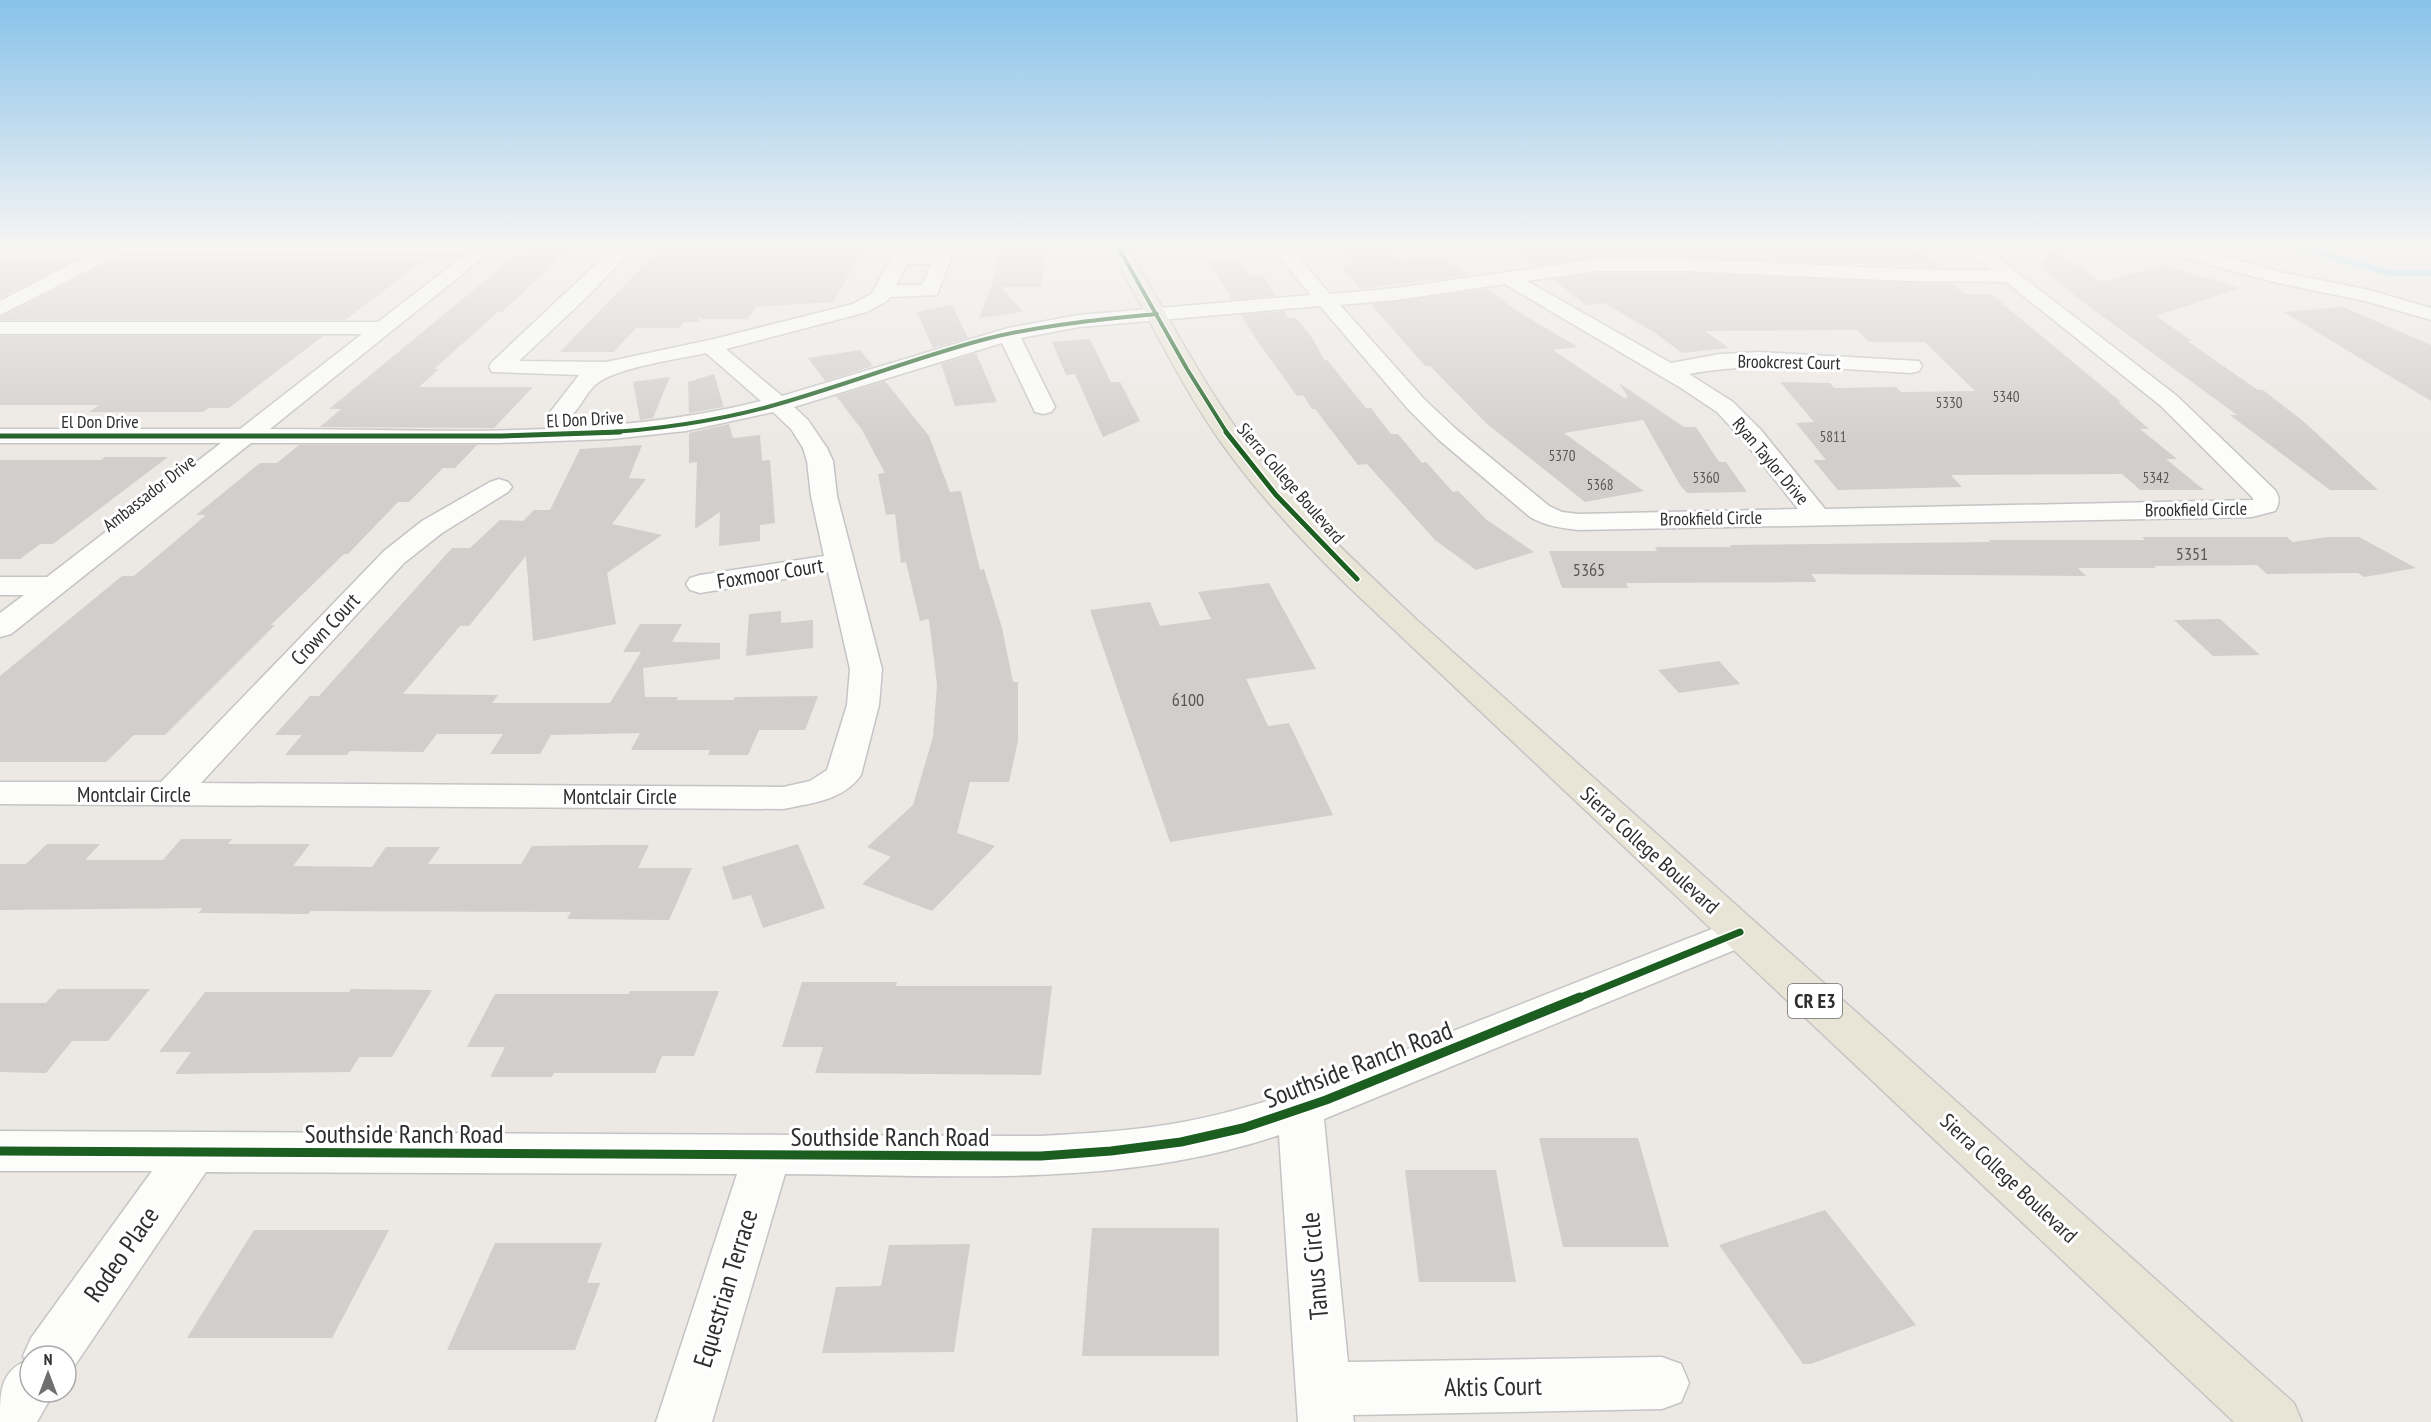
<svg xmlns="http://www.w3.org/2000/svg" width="2431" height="1422" viewBox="0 0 2431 1422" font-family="'PT Sans Narrow',sans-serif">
	<rect width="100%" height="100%" fill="#ece8e4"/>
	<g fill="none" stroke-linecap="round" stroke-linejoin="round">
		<!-- stream -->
		<path stroke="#99d6ec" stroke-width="6" d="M2296 247 2391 273H2431"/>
	</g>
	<!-- building -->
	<path fill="#d1cecb" d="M536 247H572L502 312H498L434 369H439L419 387H533L494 428 320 427 341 409H329L368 377 516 255H526Z
		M661 247H861L857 253H861L833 302 756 307 747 319H702L698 316 699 322H684L679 328H636L614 352H560Z
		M999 247H1045L1044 272 1040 287H1001L1023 312 979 318 994 279Z
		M1338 247H1386L1400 260 1442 256 1468 275 1360 289 1342 266 1356 264Z
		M1512 247H1909L1912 250H1920L1937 267 1684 257H1596L1535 266Z
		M2053 249 2102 282 2163 265 2241 288 2156 316 2192 341H2187L2258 390H2263L2303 421 2378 490H2330L2230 415H2237L2072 294H2074L2040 267Z
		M385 260H424L345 320H0V317L111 261Z
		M1239 260 1250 277 1264 276 1275 296 1232 300 1209 262Z
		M0 261H72L0 298Z
		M1596 273H1684L1954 284 1964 294H1991L2121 402H2118L2149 429H2140L2177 459H2166L2204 490H2140L2122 474 1951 475 1962 487 1838 490 1813 460H1826L1796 423 1814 422 1780 382 1830 383 1834 388 1896 387 1901 392 1975 391 1925 342H1869L1857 330 1705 331 1729 348 1682 353 1655 333 1605 303 1586 305 1553 279Z
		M1487 289 1517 311 1578 347 1553 350 1624 398 1628 397 1619 383 1684 427H1696L1719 462H1726L1747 492 1687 493 1680 485 1643 420 1564 433 1644 491 1585 502 1486 423 1430 366H1425L1371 304Z
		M952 305 968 338 933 348 917 312Z
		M2343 307 2431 345V401L2284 312Z
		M1284 311 1288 318H1296L1313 339 1324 360H1327L1366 408H1371L1391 434H1398L1422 463 1426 462 1453 492 1458 491 1487 520 1534 552 1476 570 1435 540 1367 464 1358 465 1315 409H1312L1303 395 1297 396 1256 339 1241 315Z
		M0 336H323L229 408H209L203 412H89L99 405H0Z
		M1090 339 1111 382H1120L1140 421 1103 437 1075 374 1066 375 1052 342Z
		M860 350 873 366 825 381 808 358Z
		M976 353 997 402 955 406 941 364Z
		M714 374 724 407 689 413 688 382Z
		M670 377 653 418 640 420 633 382Z
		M885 381 929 436 950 492 961 491 980 570 984 569 1002 628 1013 682H1018V741L1009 782H970L957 833 995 846 932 911 862 884 891 857 867 847 913 805 933 737 937 685 929 619 920 621 906 562 901 563 895 514 886 515 878 474 885 473 862 430 836 396Z
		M729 424 733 438 760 435 762 461 770 460 775 523 760 525V541L719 546 720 512 695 529 697 462 689 463V433Z
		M299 445H477L455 468H443L409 502H398L348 554H344L271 625H275L165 735H134L106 762H0V676L122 576H134L206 515H196L260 463H277Z
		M642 445 629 478 646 479 612 524 662 535 607 573 616 624 533 641 526 556 469 626H460L403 694 498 695 492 703H610L641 652H623L640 624H682L672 642 720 643V659L643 668 645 697H678L676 700H733L735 697 818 696 805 730H759L748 755H708L710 750H631L640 733 551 735 540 754H490L503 734H437L423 752 350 751 347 755H285L302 735H275L310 696H319L452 548H470L500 520 523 521 534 510H550L580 449Z
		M105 457H168L53 544H40L20 559H0V460H101Z
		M2142 537H2287L2293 542 2328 537H2359L2416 568 2364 577 2358 573 2267 574 2257 565 2154 566 2156 568H2078L2086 576 1811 574 1817 582 1626 583 1628 588H1562L1549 551H1657L1655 547H1731L1730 545 1991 542 1988 540H2145Z
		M1269 583 1316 669 1246 679 1268 726 1289 723 1333 815 1170 842 1090 610 1150 602 1160 626 1211 619 1198 592Z
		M781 611V623L813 620V648L746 656 749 614Z
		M2220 619 2260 655 2213 656 2174 620Z
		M1719 661 1740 684 1679 693 1658 670Z
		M181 839H232L228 844H310L293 866 372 867 386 847H440L428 864H521L532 846 606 845H649L638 868H692L669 920 567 919 571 912 311 911 308 914 198 913 203 908 0 910V864H26L47 844H100L85 860H163Z
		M798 844 825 908 763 928 751 895 733 900 722 867Z
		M802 982H897L896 986H1052L1041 1075 815 1073 823 1047H782Z
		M58 989H150L108 1041H72L46 1073 0 1072V1003H46Z
		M351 989 432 990 392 1057H359L350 1072 175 1074 191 1052H159L205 992H349Z
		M630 991H719L694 1056H662L655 1073H554L552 1077H490L505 1047H467L495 994H629Z
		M1539 1138H1638L1669 1247H1563Z
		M1405 1170H1496L1516 1282H1419Z
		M1825 1210 1916 1325 1811 1364H1803L1719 1245Z
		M1092 1228H1219V1356H1082Z
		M254 1230H389L332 1338H187Z
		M495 1243H602L587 1283H600L575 1350H447Z
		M970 1244 954 1352 822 1353 836 1287 881 1286 889 1245Z"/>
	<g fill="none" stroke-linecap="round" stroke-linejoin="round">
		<defs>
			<path id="minor" d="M103 247H496L270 429C432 429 602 441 761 401L706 353C679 359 613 368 595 385 580 399 575 426 552 420L548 415 579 375 492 372 489 367 492 362 614 247H634L590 294 519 361 606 362 714 339 853 304 872 293 897 247H915L912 252 949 254 951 258 937 295 890 297 887 301 867 312 726 349 782 396 1008 328 1079 315 1311 295 1277 255 1279 251H1293L1330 294 1396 288 1596 259H1684L1909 269 1992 270 1960 247H1984L2177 396 2275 490C2280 498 2280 503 2275 511L2252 517 1579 530C1562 528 1545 526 1530 517L1439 440 1408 409 1320 306 1079 327 1021 338 1055 407 1051 412 1043 414 1035 412 1002 343 794 407 808 420 827 448 833 461 837 496 882 669 879 705 861 775C843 801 811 803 783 809L0 804V782H161L384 551 422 521 490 482 499 479 508 482 512 487 508 492 442 533 404 563 201 783 783 787 810 781 827 770 847 705 850 669 828 572 700 593 690 590 686 584 690 578 700 575 824 556 811 496 807 461 803 448 791 429 773 412 686 431 611 439 498 443H251L11 634 0 637V613L24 595H0V577H47L221 443H0V429H240L362 334H0V322H378L466 254H120L0 315V301ZM907 264H931L922 285H896ZM1596 271H1684L1909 281 2006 282 2161 406 2253 498V500L1825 509 1761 430 1733 402 1689 374C1762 360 1837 369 1911 373L1919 371 1922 366 1919 361 1759 352 1720 354 1671 363 1527 281ZM1505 284 1681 388 1717 412 1743 440 1798 509 1579 514 1562 512 1549 506 1457 430 1424 399 1340 305 1396 300Z
				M2156 247H2188L2280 272 2369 290 2431 308V320L2365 301 2278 283 2159 251Z
				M1740 918 1754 922 1760 932 1754 942 1324 1119 1348 1362 1662 1357 1681 1364 1689 1383 1681 1402 1662 1409 1353 1415 1354 1422H1298L1279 1135C1121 1189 950 1175 785 1174L712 1422H656L737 1174 206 1172 69 1374 66 1375V1356H30V1392H54L37 1422H0C0 1392 0 1373 25 1361L23 1356 31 1338 152 1171H0V1131L1041 1136C1088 1133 1136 1131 1183 1122 1227 1114 1269 1101 1311 1087Z"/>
			<path id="major" d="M1109 247H1127C1165 310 1198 376 1241 435 1292 505 1356 562 1418 621L2294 1403 2302 1422H2234L1351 589C1305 544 1261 498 1223 445 1179 383 1147 313 1109 247Z"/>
		</defs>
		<!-- minor casing -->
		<use href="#minor" stroke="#c5c4c5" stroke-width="3"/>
		<!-- major casing -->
		<use href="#major" stroke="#c6c5c4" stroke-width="3"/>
		<!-- minor -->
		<use href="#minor" fill="#fcfcfb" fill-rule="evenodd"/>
		<!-- major -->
		<use href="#major" fill="#e8e4d6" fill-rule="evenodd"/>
		<defs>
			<path id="cycleway-far3" d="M1118 247 1187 369 1227 433
				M598 433C654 430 710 422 764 408 838 388 908 360 982 340 1039 325 1098 320 1157 314"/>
			<path id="cycleway-far2" d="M1226 432 1276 495 1357 579
				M0 436H501L620 432"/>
			<path id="cycleway-far1" d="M1576 999 1740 932"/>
			<path id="cycleway" d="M0 1151 1041 1156 1111 1151 1181 1142 1243 1128 1326 1100 1580 997"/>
		</defs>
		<!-- cycleway-far3 casing -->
		<use href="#cycleway-far3" stroke="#fff" stroke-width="6"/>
		<!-- cycleway-far2 casing -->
		<use href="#cycleway-far2" stroke="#fff" stroke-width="8"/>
		<!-- cycleway-far1 casing -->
		<use href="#cycleway-far1" stroke="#fff" stroke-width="10"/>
		<!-- cycleway casing -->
		<use href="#cycleway" stroke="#fff" stroke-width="13"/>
		<!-- cycleway-far3 -->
		<use href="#cycleway-far3" stroke="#1b5e20" stroke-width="4"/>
		<!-- cycleway-far2 -->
		<use href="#cycleway-far2" stroke="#1b5e20" stroke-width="5"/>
		<!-- cycleway-far1 -->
		<use href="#cycleway-far1" stroke="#1b5e20" stroke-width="7"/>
		<!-- cycleway -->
		<use href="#cycleway" stroke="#1b5e20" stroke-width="9"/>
	</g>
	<!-- sky -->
	<linearGradient id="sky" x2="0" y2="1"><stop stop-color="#88c2ea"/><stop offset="0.55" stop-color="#f6f5f3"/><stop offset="1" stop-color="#f6f5f3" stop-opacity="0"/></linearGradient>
	<rect width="2431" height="447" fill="url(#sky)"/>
	<g text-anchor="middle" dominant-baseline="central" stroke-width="6" stroke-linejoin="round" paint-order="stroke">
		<!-- far-number labels -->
		<g font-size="15" fill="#585857">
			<text x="2006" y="396">5340</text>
			<text x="1949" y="402">5330</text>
			<text x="1833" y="436">5811</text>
			<text x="1562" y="455">5370</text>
			<text x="1706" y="477">5360</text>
			<text x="2156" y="477">5342</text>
			<text x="1600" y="484">5368</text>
		</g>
		<!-- far-street labels -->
		<g font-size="18" fill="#2e2e2e" stroke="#fff">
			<text transform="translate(1789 362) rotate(1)">Brookcrest Court</text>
			<text transform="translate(585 419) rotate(-3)">El Don Drive</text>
			<text x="100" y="421">El Don Drive</text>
			<text transform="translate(1771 461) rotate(50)">Ryan Taylor Drive</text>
			<text transform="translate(1291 483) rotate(49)">Sierra College Boulevard</text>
			<text transform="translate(149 493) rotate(-38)">Ambassador Drive</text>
			<text transform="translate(2196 509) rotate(-1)">Brookfield Circle</text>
			<text transform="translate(1711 518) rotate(-1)">Brookfield Circle</text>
		</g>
		<!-- number labels -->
		<g font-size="18" fill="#585857">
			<text x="2192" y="553">5351</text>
			<text x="1589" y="569">5365</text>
			<text x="1188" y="699">6100</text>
		</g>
		<!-- shield labels -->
		<rect fill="#fff" stroke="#6d6d6d" stroke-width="1.5" x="1788" y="984" width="54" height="34" rx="4.5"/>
		<g font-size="20" font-weight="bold" fill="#2e2e2e">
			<text x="1815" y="1001">CR E3</text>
		</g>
		<!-- street labels -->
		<g font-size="21" fill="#2e2e2e" stroke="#fff">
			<text transform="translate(770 573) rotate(-9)">Foxmoor Court</text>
			<text transform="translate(325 629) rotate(-47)">Crown Court</text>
			<text x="134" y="794">Montclair Circle</text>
			<text x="620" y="796">Montclair Circle</text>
			<text transform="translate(1650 850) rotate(42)">Sierra College Boulevard</text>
			<text transform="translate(2009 1178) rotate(43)">Sierra College Boulevard</text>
		</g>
		<!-- near-street labels -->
		<g font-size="26" fill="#2e2e2e" stroke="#fff">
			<text transform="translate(1358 1064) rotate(-21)">Southside Ranch Road</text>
			<text x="404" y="1133">Southside Ranch Road</text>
			<text x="890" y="1136">Southside Ranch Road</text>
			<text transform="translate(121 1254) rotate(-55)">Rodeo Place</text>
			<text transform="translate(1314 1266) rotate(-95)">Tanus Circle</text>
			<text transform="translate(725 1288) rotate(-73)">Equestrian Terrace</text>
			<text transform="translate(1493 1386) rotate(-1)">Aktis Court</text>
		</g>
	</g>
	<!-- north arrow -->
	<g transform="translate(48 1374)"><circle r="28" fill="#ffffff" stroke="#ababab" stroke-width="1.5"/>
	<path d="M0-4.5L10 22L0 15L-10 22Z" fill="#706f6e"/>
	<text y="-9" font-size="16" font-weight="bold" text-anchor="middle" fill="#2e2e2e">N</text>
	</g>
</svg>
